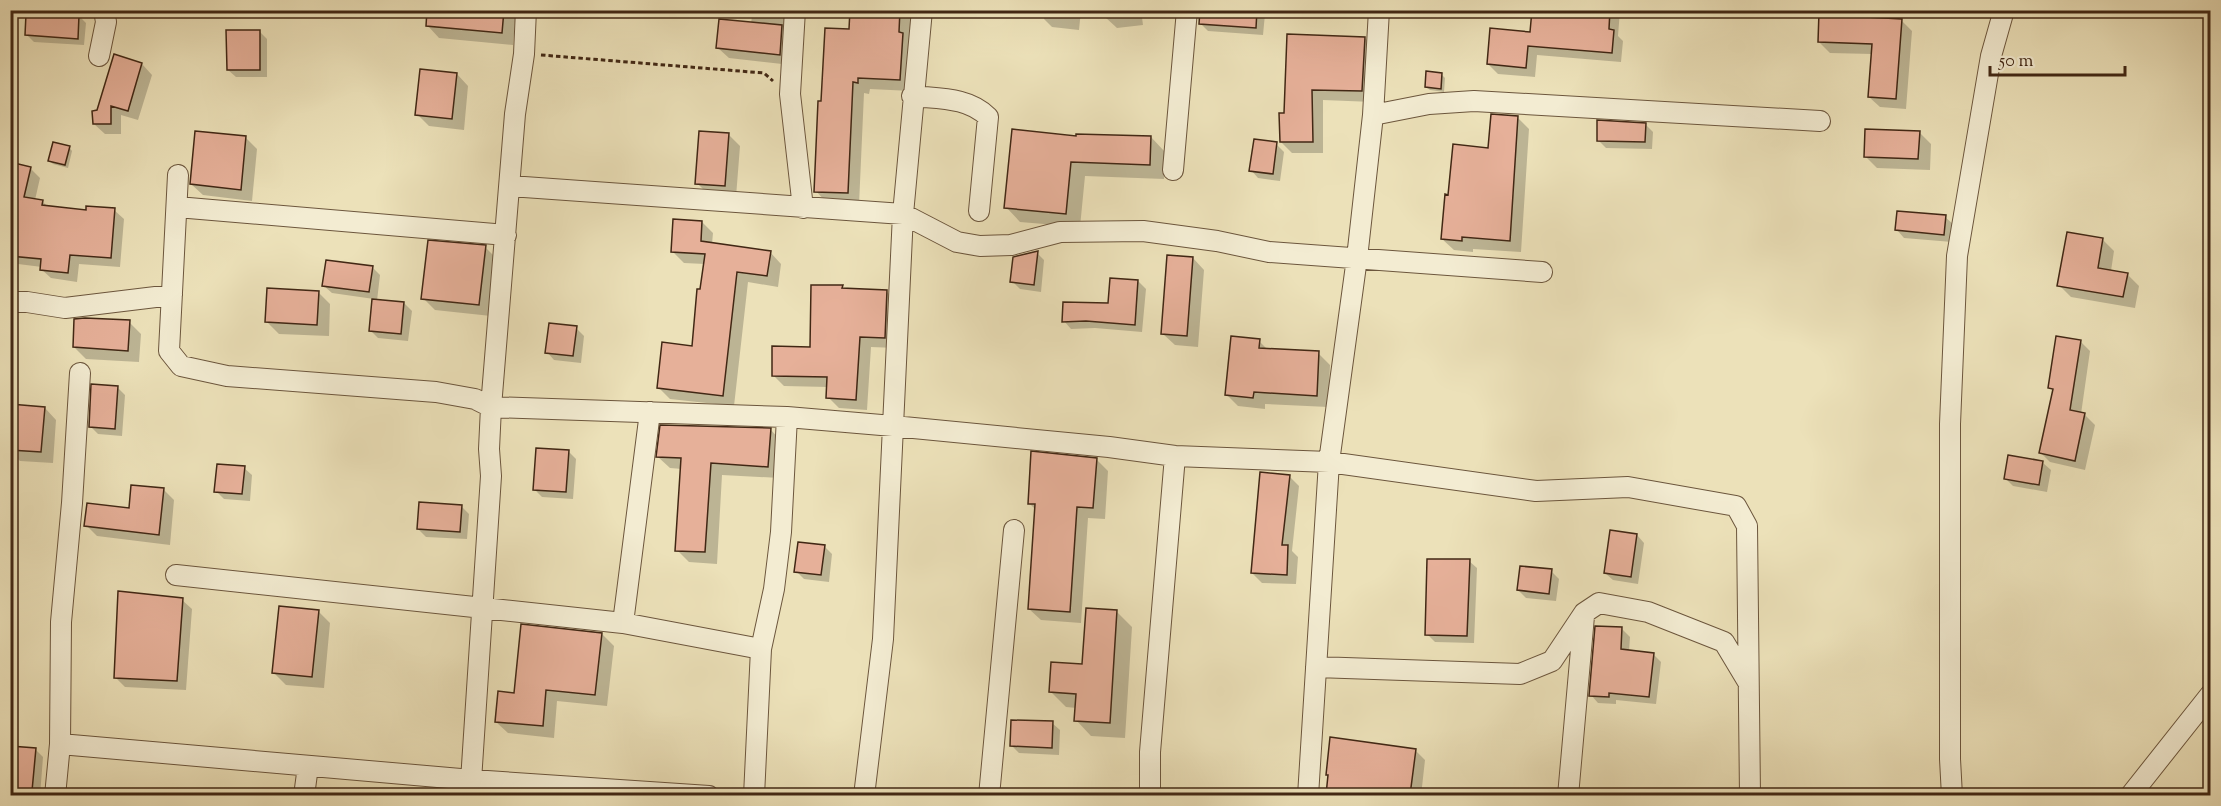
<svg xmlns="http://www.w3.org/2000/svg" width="2221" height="806" viewBox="0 0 2221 806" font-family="'Sorts Mill Goudy',serif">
	<rect width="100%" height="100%" fill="#ece1b9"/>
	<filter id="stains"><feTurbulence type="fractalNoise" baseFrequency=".00333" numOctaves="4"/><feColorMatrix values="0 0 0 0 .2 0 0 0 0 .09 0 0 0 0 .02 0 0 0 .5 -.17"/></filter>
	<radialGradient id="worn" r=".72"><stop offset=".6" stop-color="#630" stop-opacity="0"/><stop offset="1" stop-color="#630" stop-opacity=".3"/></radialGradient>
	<!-- shadow -->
	<path fill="#0003" d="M10 10H46V14L79 16 86 23 84 45 34 42 27 35V16L10 15Z
		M429 10H516L513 45 439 38 428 26Z
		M753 10H796L791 65 729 58 718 48 751 23Z
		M852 10H912L910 42 911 91 870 89 869 94 864 93 859 205 827 203 816 191 823 102 851 31Z
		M1045 10H1081L1079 30 1052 27 1044 19Z
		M1104 10H1141L1143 25 1117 28 1105 17Z
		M1201 10H1262L1265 14 1263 35 1208 31 1200 23Z
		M1399 10H1455V18L1404 15Z
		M1533 10H1620L1618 36 1623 41 1621 62 1537 55 1535 77 1498 74 1488 64 1532 34Z
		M1848 14 1851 17 1901 20 1912 31 1906 109 1880 107 1869 97 1872 54 1830 53 1819 42Z
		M259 31 267 39V77H236L228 70Z
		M1365 38 1376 50 1373 102 1323 100V153H1292L1281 142 1286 114Z
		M115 56 142 64 152 75 138 120 121 115V134H105L94 124Z
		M457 74 468 86 464 130 429 126 417 114Z
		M1441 74 1445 78 1444 92 1430 90 1426 87Z
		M1517 117 1529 129 1521 252 1473 249V252L1454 250 1442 239 1449 196Z
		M1645 124 1653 132 1652 149 1606 148 1598 140Z
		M1919 132 1931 144 1930 170 1877 168 1865 156Z
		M729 135 740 146 736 197 709 195 697 183Z
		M1078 137H1151L1165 152 1164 179 1085 176 1080 227 1020 222 1006 207Z
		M246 138 257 149 252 201 203 195 191 184Z
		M1276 144 1284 152 1280 181 1258 178 1251 170Z
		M69 147 72 151 68 168 53 164 50 161Z
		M10 164 31 169 40 178 35 200 42 201 48 207 87 212 114 210 124 219 120 267 79 264 77 282 51 278 41 269 42 267 10 263Z
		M1945 217 1953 224 1952 242 1904 238 1897 230Z
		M702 222 713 233 712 244 770 252 781 264 778 287 748 282 734 406 670 399 658 387 693 347 705 264 684 263 672 251Z
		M2103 240 2114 251 2111 271 2127 274 2139 286 2135 308 2071 297 2059 285Z
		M485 247 497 259 491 316 435 310 423 298Z
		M1036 252 1044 260 1041 292 1020 289 1012 281Z
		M1193 258 1204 270 1198 347 1175 345 1163 334Z
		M372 267 380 275 377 301 404 303 412 311 408 341 378 338 370 330 374 299 332 293 324 286Z
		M1138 281 1146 289 1142 332 1095 328 1071 329 1064 321 1110 305Z
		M842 287 845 290 887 292 898 303 896 348 871 347 867 410 839 408 828 397V387L784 386 773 375 811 349Z
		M318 292 330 304 329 336 279 334 267 322Z
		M129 322 141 334 139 362 86 359 74 347Z
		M576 328 584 336 581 363 554 360 547 352Z
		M1259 341 1268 350 1318 353 1330 365 1328 407 1265 404V409L1238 406 1226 394Z
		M2080 341 2090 351 2081 414 2085 415 2095 425 2085 470 2050 462 2040 452 2054 391 2050 388Z
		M118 388 125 395 122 436 98 434 90 426Z
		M45 408 56 420 53 463 20 461 10 451V423Z
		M771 430 782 442 780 478 722 475 717 564 689 562 677 550 682 469 670 468 658 457Z
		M568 451 576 459 573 499 542 497 534 489Z
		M2009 456 2043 463 2051 470 2047 492 2013 486 2005 478Z
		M1096 459 1108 471 1105 519 1088 518 1081 623 1041 620 1029 609 1036 510 1029 503Z
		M244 468 252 475 250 501 224 499 216 491Z
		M1289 476 1299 486 1292 551 1298 557 1296 584 1262 583 1252 573Z
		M163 489 174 500 170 545 97 536 86 525 131 510Z
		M461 506 469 514 467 539 426 537 418 529Z
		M1637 535 1644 543 1638 584 1613 580 1605 573Z
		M825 547 832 554 829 582 804 579 796 571Z
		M1469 561 1477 568 1474 643 1435 642 1427 634Z
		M1551 571 1559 579 1556 601 1526 598 1518 590Z
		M182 600 192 609 186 690 125 687 115 677Z
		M318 611 330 623 324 688 286 685 274 673Z
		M1117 612 1132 627 1125 738 1091 736 1076 720 1077 708 1066 707 1050 691 1084 665Z
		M1622 629 1630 637 1629 651 1653 654 1661 662 1656 704 1616 700V704L1598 703 1591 695Z
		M602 634 614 646 607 706 557 701 554 738 508 733 496 722 515 694Z
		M1052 723 1060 730 1059 755 1019 753 1012 746Z
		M1332 739 1415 750 1425 760 1421 796H1327Z
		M35 749 43 757 40 796H16L10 790V762Z"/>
	<!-- building -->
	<path fill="#e6b099" stroke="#412714" stroke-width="1.5" d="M427 10H504L502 33 426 26Z
		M850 10H900L899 32 903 33 900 80 858 78V83L853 82 848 193 814 192 818 101H821L825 28 849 29Z
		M1200 10H1257L1256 28 1199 24Z
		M1532 10H1610L1609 29 1614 30 1612 53 1528 46 1526 68 1487 64 1490 28 1530 32Z
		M1819 12 1848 13V16L1902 19 1896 99 1868 97 1872 44 1818 42Z
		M44 13 79 15 78 39 25 35 26 14Z
		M719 19 782 25 780 55 716 48Z
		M226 30H260V70H227Z
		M1287 34 1365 37 1362 91 1312 90 1313 142H1280L1279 113H1284Z
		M114 54 142 63 128 111 111 106V124H93L92 111 97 110Z
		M420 69 457 73 452 119 415 115Z
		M1426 71 1442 73 1441 89 1425 87Z
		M1491 114 1518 116 1510 241 1462 237V241L1441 239 1445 194 1448 195 1453 144 1488 148Z
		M1597 120 1646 123 1645 142 1597 141Z
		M1012 129 1076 136V134L1151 136 1150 165 1071 162 1066 214 1004 208Z
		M1865 129 1920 131 1918 159 1864 157Z
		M195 131 246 136 241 190 190 184Z
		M699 131 729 133 725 186 695 184Z
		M1254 139 1277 142 1273 174 1249 171Z
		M53 142 70 146 65 165 48 161Z
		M10 162 31 167 24 197 43 200 42 205 86 210V206L115 208 111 258 70 255 68 273 40 270 41 259 10 256Z
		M1897 211 1946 215 1944 235 1895 230Z
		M673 219 702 221 701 241 771 251 767 276 737 272 723 396 657 388 662 342 692 346 697 289H700L705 254 671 252Z
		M2067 232 2103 238 2098 268 2128 273 2123 297 2057 286Z
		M428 240 486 245 479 305 421 299Z
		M1038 251 1034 285 1010 282 1013 257Z
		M1167 255 1193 257 1187 336 1161 334Z
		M326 260 373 266 369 292 322 286Z
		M1110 278 1138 280 1135 325 1086 321 1062 322 1063 302 1108 303Z
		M811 285H843L842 288 887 290 885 338 860 337 856 400 826 398 827 377 772 376V346L810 347Z
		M267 288 319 291 317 325 265 322Z
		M372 299 404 302 401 334 369 331Z
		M85 318 130 320 128 351 73 347 74 319Z
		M549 323 577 326 573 356 545 353Z
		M1231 336 1260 339 1259 348 1319 351 1317 396 1254 392 1253 398 1225 395Z
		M2056 336 2081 340 2070 410 2085 413 2075 461 2039 453 2053 389 2048 388Z
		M91 384 118 386 115 429 89 427Z
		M10 404 45 407 41 452 10 450Z
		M660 425 771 428 768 467 711 463 705 552 675 551 681 458 656 457Z
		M536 448 569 450 566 492 533 490Z
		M1031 451 1097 458 1093 508 1077 507 1070 612 1028 609 1035 504H1028Z
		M2008 455 2043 461 2039 485 2004 479Z
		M217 464 245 466 242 494 214 492Z
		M1260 472 1290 475 1282 545H1288L1287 575 1251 573Z
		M131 485 164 488 159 535 84 526 87 503 129 508Z
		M419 502 462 505 460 532 417 529Z
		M1610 530 1637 534 1631 577 1604 573Z
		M798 542 825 545 821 575 794 572Z
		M1427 559H1470L1467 636 1425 635Z
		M1520 566 1552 569 1549 594 1517 590Z
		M118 591 183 598 177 681 114 678Z
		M279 606 319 610 312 677 272 673Z
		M1086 608 1117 610 1110 723 1074 721 1076 694 1049 692 1051 662 1082 664Z
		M521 624 602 633 595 695 546 690 543 726 495 722 498 691 514 693Z
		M1595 626 1622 627 1621 649 1654 653 1649 697 1609 693V697L1589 696Z
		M1011 720 1053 721 1052 748 1010 746Z
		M1330 737 1416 749 1410 795H1326L1328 775H1326Z
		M10 746 36 748 32 791 10 789Z"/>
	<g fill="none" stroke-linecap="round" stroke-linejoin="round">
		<defs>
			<path id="minor" d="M526 10 524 54 515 114 491 407 787 417
				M795 10 790 94 803 208
				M922 10 903 214 893 426 1109 447 1175 456 1329 462 1536 491 1628 487 1736 506 1747 526 1750 796
				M99 56 106 22 104 10
				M912 96C939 99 968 97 988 117L979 211
				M1373 115 1429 104 1474 101 1820 121
				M1173 170 1187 10
				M178 175 169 351 181 366 227 376 436 392 475 399 491 407 489 449 491 476 470 796
				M510 186 903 214 957 242 980 246 1011 245 1060 232 1143 231 1217 241 1269 252 1542 272
				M177 207 506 235
				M10 302H27L65 308 172 295
				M176 575 623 623 761 649
				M623 623 650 412
				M1316 667 1520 674 1552 661 1584 613 1599 603 1648 612 1724 642 1748 682
				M60 744 61 622 72 503 80 373
				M55 796 60 744 472 780 709 796
				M304 796 308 766
				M754 796 761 649 774 589 781 532 787 417 893 426 883 639 864 796
				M989 796 1014 530
				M1150 796V752L1175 456
				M1308 796 1329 462 1357 258 1373 115 1379 10
				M1568 796 1584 616
				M1952 796 1950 759V424L1957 256 1991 56 2004 10
				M2130 796 2210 695"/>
		</defs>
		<!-- minor casing -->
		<use href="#minor" stroke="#6c563d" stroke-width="22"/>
		<!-- path -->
		<path stroke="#412714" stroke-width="3" stroke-dasharray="4.5 3" stroke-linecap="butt" d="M541 55 764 73 773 81"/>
		<!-- minor -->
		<use href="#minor" stroke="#f3ecd2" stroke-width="20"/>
	</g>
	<!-- margin -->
	<rect width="2221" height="806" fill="none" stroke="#ece1b9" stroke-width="36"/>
	<rect x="12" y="12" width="2197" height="782" fill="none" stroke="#412714" stroke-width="3"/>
	<rect x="18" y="18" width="2185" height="770" fill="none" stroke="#412714" stroke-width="1.5"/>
	<!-- scale -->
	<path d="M1990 66v9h135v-9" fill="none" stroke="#412714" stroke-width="3"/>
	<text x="1999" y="66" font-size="18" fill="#412714" stroke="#f3ecd2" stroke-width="4.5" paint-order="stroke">50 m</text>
	<rect width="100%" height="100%" filter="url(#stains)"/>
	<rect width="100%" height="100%" fill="url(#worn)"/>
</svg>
